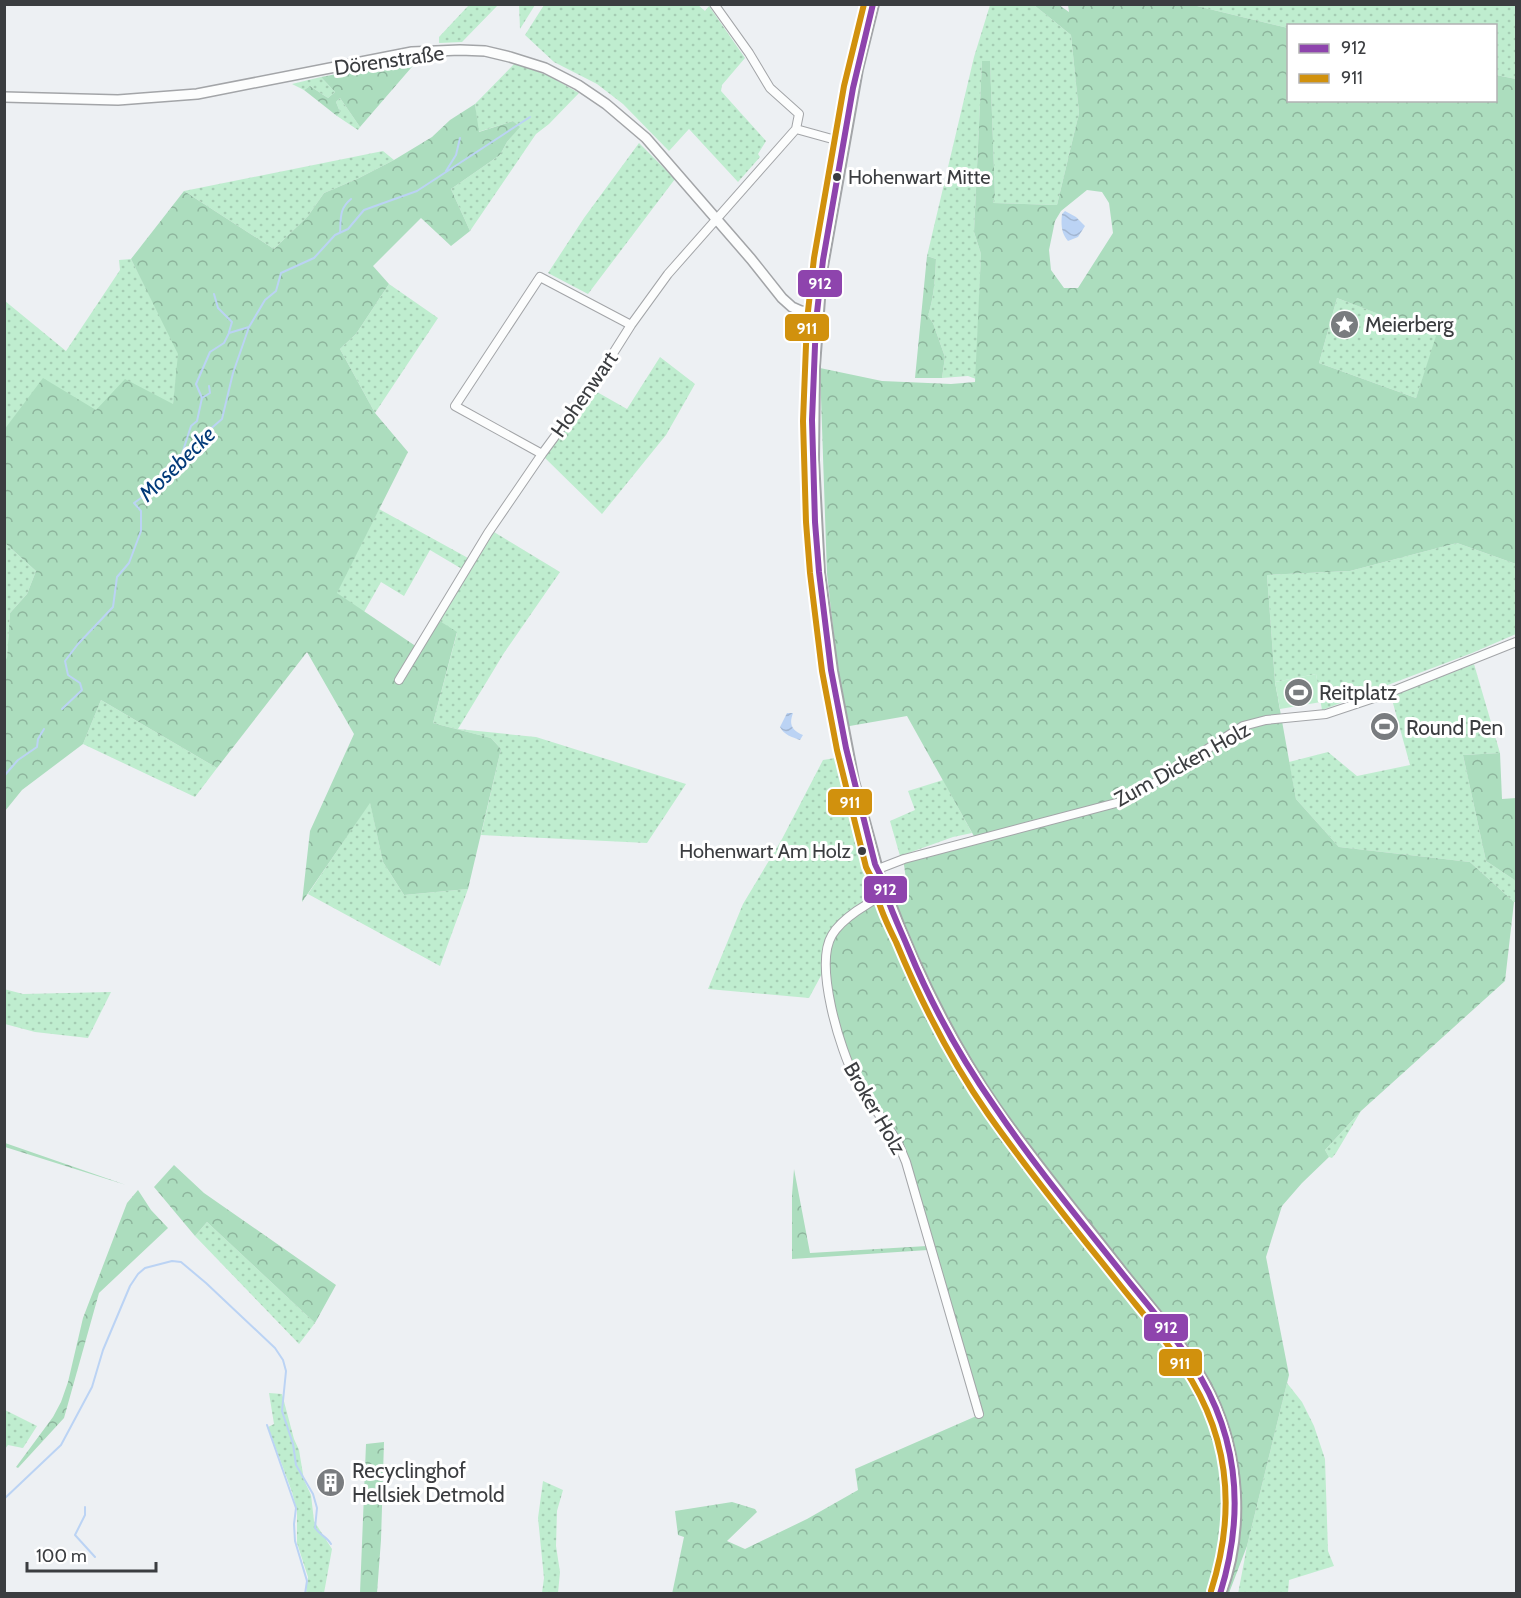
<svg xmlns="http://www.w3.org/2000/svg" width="1521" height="1598" viewBox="0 0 1521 1598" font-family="Cabin,sans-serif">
	<defs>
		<pattern id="grass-dots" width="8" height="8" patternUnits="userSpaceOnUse" patternTransform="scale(1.5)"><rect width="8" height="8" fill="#bfedcf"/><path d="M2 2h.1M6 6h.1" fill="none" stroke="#a5ccb3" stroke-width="1.8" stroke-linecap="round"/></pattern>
		<pattern id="forest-crowns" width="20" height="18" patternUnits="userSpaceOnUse" patternTransform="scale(1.5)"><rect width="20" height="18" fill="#acddbe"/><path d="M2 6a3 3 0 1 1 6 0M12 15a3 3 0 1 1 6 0" fill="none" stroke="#8db49c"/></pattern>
		<pattern id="water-waves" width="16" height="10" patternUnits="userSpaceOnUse" patternTransform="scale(1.5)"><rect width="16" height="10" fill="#bbd3f4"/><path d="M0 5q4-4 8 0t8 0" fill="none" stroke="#a2b6d2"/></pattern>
	</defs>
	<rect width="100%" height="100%" fill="#edf0f3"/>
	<!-- grass -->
	<path fill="url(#grass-dots)" d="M697 4 705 11 709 6 745 58 722 85 721 91 766 141 758 154 760 157 738 182 689 129 669 151 623 104 597 84 554 62 525 35 544 5Z
		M469 5H498L462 42 439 43V37Z
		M519 5H535L520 29Z
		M990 5H1034L1071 35 1079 113 1057 205 993 203 995 196 990 62 982 61 974 232 981 254 976 379 968 376 942 378 945 357 933 323 928 316C934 297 935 279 936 259L927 256 974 57Z
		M1193 5H1516V79L1496 75V26H1288V28Z
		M515 63 549 76 579 93 549 124 536 134 470 231 451 189 500 155 507 142 519 127 513 121 478 132 475 104Z
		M321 77 335 92 328 98 310 86 304 90 292 84Z
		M340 98 360 127 358 130 337 116 340 112 336 102Z
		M639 143 675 179 588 294 548 273 584 218Z
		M383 151 394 160 357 179 324 193 308 216 274 249 184 191Z
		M131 259 179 354 173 405 96 410 5 430V301L66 351 120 270 119 260Z
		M389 284 438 318 375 413 340 349 356 334Z
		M1337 298 1437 336 1416 398 1319 363Z
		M660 357 695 384 666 435 602 514 544 457 597 392 627 409Z
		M379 509 468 558 462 569 430 550 404 596 381 582 364 612 336 593Z
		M494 532 560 572 504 653 458 729 536 737 686 784 647 843 481 835 501 749 491 738 433 723 457 633 440 621Z
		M5 543 36 571 27 594 10 613 7 659 5 663Z
		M1457 543 1516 564V634L1472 653 1322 710 1316 674 1275 682 1267 575 1350 571Z
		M1474 664 1500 753 1463 755 1486 861 1516 881V902H1514L1470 862 1339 847 1296 799 1289 762 1328 752 1357 776 1410 765 1391 696Z
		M101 700 217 768 195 797 83 744Z
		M835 758 853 835 872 896 837 924 824 970 809 998 708 989 743 904 782 839 823 760Z
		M943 780 972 833 953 837 900 856 890 821 915 810 908 791Z
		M370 802 383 862 404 895 468 889 440 966 308 894Z
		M4 989 23 994 111 992 88 1038 35 1032 5 1024Z
		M1361 1111 1336 1153 1332 1158 1329 1157 1325 1150Z
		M207 1222 315 1323 299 1344 195 1236Z
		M1287 1383 1302 1402 1314 1426 1325 1459 1328 1551 1334 1566 1289 1580 1288 1593 1238 1594 1247 1546Z
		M269 1393 282 1394 294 1439 299 1450 304 1480 311 1495 314 1521 332 1549 324 1593H306L308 1577 297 1543V1511L292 1492 268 1427 274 1424Z
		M5 1410 37 1426 23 1448 8 1445 5 1449Z
		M543 1481 563 1490 557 1511 556 1546 560 1572 558 1593H542L544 1578 538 1518Z"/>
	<!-- forest -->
	<path fill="url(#forest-crowns)" fill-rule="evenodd" d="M1034 5H1059L1069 12 1068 5H1193L1288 28V100H1496V75L1516 79V564L1457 543 1350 571 1267 575 1275 682 1296 799 1339 847 1470 862 1514 902 1505 981 1361 1111 1325 1150 1329 1157 1302 1183 1282 1206 1266 1257 1289 1375 1247 1546 1229 1593 672 1594 684 1537 678 1535 675 1511 732 1502 755 1509 757 1512 727 1541 745 1549 807 1519 858 1490 855 1469 981 1414 907 1161 858 1081 838 1024 828 967 829 951 836 933 852 918 878 900 907 886 903 858 975 838 907 716 844 727 827 574 820 368 882 381 951 384 975 382 981 254 974 232 982 61H990L995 196 993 203 1057 205 1079 113 1071 35ZM1087 190 1102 192 1109 203 1113 233 1078 288H1064L1051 270 1049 250 1055 221 1061 211ZM1337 298 1436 336 1416 398 1319 363Z
		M417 61 360 127 340 98 336 102 340 112 337 116 304 90 310 86 328 98 335 92 321 77 383 65Z
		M475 104 479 132 513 121 520 127 507 142 500 155 451 189 470 231 451 246 421 218 373 266 389 284 356 334 340 349 375 413 408 452 337 593 417 647 440 621 457 632 433 723 491 738 501 749 468 889 404 895 383 862 370 803 302 902 310 831 354 734 307 652 217 768 101 700 83 744 22 790 5 811 4 663 7 658 10 613 27 594 36 571 5 543 4 430 43 378 96 410 125 379 173 404 178 354 131 259 184 191 274 249 308 216 324 193 357 179 394 160 432 137 450 120Z
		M927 256 936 259C935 279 934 297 928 316L933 323 945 357 942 378H915Z
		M1500 753 1502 799 1516 798V881L1486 861 1463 755Z
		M5 1143 8 1144 126 1185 5 1147Z
		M174 1165 204 1193 336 1285 315 1323 207 1222 195 1236 154 1187Z
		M794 1169 810 1253 927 1246 928 1250 792 1259V1195Z
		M138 1190 151 1210 168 1228 99 1293 64 1418 18 1468 16 1467 53 1417 61 1402 68 1382 83 1318 127 1203Z
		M384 1442 381 1540 377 1593H360L366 1444Z"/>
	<!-- pitch -->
	<path fill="#bfedcf" d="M1316 674 1321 702 1280 709 1275 682Z
		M1375 726a10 10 0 1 1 20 0a10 10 0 1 1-20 0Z"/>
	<!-- water -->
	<path fill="url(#water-waves)" d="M1065 211 1076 217 1085 226 1078 237 1068 241C1061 233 1061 224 1062 214Z
		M787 713H793C789 724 791 730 803 735L800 740C792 737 784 735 780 727Z"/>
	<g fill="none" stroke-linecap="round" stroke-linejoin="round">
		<!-- stream -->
		<path stroke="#bbd3f4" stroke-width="2" d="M446 171 456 155 460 138
			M340 233C341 218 339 209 351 199
			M214 294 218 308 232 322 229 332
			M202 398 210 393 209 386
			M182 454 191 426 197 421 202 398 196 384 210 352 224 343 229 333 249 327
			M62 709 82 690 80 683 68 675 65 661 78 644 113 607 117 577 129 563 141 531V511L134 503 141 498 170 464 222 419 233 373 249 327 265 300 276 291 281 273 314 258 335 235 348 229 364 210 417 191 530 117
			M4 776 18 760 37 747 38 739 44 729
			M267 1425 296 1508 294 1524 295 1541 307 1581 305 1594
			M4 1499 61 1445 92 1387 103 1350 130 1286 138 1274 145 1268 172 1261 181 1262 206 1283 275 1348 283 1360 286 1371 282 1411 293 1444 296 1465 313 1494 317 1508 315 1528C320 1535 327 1537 331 1544
			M85 1507V1515L75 1535 95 1557"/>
		<defs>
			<path id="minor" d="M714 4 749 53 770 88 799 114 796 129 843 142
				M542 454 455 406 540 277 631 325
				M399 680 488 533 542 454 595 382 631 325 668 274 796 129
				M878 869 904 859 1120 802 1156 782 1243 726 1266 720 1326 714 1383 695 1516 642
				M886 894C869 902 842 918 832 935 814 965 840 1050 856 1080 868 1101 884 1120 897 1141 900 1147 903 1155 906 1162L979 1414"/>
			<path id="tertiary" d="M4 97 118 100 197 94 412 52 460 50 485 51 510 57 545 68 578 85 606 104 646 138 751 259 782 298 792 307 801 311 817 314"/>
			<path id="secondary" d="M873 4 857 69 821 272 814 366 813 460 819 573 832 671 853 781 882 888 886 894C914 969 949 1041 995 1108 1035 1165 1080 1219 1122 1273 1153 1312 1188 1350 1210 1395 1239 1456 1244 1530 1220 1594"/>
		</defs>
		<!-- minor casing -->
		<use href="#minor" stroke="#a3a5a8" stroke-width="10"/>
		<!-- tertiary casing -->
		<use href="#tertiary" stroke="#a3a5a8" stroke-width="12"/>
		<!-- secondary casing -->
		<use href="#secondary" stroke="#a3a5a8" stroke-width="14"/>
		<!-- minor -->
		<use href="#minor" stroke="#fcfdfd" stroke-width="8"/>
		<!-- tertiary -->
		<use href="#tertiary" stroke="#fcfdfd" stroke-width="9"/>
		<!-- secondary -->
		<use href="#secondary" stroke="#fcfdfd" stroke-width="10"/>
		<defs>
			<path id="bus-1" d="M873 4 853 88 823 260 816 321 812 420 815 522 819 572 831 670 846 748 875 864C877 869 880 874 883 880 886 886 885 892 887 897 893 915 901 931 908 948 931 1004 960 1057 995 1107 1034 1165 1079 1219 1122 1273 1149 1307 1179 1340 1201 1378 1240 1446 1243 1520 1220 1594"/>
			<path id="bus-2" d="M864 4 844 86 814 258 807 320 803 421 806 522 810 573 822 671 837 750 866 867C869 874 874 880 876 887 877 890 877 893 877 896 881 912 889 928 896 942 921 1002 951 1061 988 1114 1028 1171 1072 1225 1116 1280 1142 1313 1170 1344 1192 1381 1231 1447 1234 1519 1211 1591"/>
		</defs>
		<!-- bus-1 casing -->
		<use href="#bus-1" stroke="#fff" stroke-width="10"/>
		<!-- bus-2 casing -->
		<use href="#bus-2" stroke="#fff" stroke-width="10"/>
		<!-- bus-1 -->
		<use href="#bus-1" stroke="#8e44ad" stroke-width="6"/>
		<!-- bus-2 -->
		<use href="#bus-2" stroke="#d1910d" stroke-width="6"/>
	</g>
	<!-- icons -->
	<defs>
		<symbol id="sight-disc" viewBox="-11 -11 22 22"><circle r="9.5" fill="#797c7f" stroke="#fff"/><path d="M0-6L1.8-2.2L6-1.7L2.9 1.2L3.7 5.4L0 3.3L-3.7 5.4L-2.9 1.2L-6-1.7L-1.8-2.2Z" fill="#fff"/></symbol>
		<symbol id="stadium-disc" viewBox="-11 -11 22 22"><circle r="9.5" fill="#797c7f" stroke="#fff"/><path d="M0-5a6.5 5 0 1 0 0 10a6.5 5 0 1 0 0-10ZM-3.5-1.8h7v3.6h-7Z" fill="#fff"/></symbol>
		<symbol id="building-disc" viewBox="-11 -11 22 22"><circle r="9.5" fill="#797c7f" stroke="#fff"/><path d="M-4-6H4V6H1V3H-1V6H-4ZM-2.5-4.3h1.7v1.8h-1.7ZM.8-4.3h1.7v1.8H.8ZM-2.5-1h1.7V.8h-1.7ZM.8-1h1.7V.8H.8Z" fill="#fff"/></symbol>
	</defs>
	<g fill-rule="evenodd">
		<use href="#sight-disc" x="1328" y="308" width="33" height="33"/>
		<use href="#stadium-disc" x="1282" y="676" width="33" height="33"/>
		<use href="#stadium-disc" x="1368" y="710" width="33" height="33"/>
		<use href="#building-disc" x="314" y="1466" width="33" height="33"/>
	</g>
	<!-- markers -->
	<g fill="#3b3d40" stroke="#fff" stroke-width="2">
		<circle cx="837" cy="177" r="5"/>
		<circle cx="862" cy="851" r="5"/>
	</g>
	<g text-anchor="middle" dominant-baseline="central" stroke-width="6" stroke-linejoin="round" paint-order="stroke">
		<!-- bus labels -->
		<g font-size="20" fill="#3b3d40" stroke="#fff" text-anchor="start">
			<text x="848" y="177">Hohenwart Mitte</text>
			<text x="851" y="851" text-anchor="end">Hohenwart Am Holz</text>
		</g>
		<!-- street labels -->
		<g font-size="21" fill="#3b3d40" stroke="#fff">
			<text transform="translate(389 60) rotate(-8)">Dörenstraße</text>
			<text transform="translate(584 394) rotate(-55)">Hohenwart</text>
			<text transform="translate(1182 764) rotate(-29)">Zum Dicken Holz</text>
			<text transform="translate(875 1108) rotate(60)">Broker Holz</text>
		</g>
		<!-- poi labels -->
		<g font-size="21" fill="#3b3d40" stroke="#fff" text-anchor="start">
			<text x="1365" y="324">Meierberg</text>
			<text x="1319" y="692">Reitplatz</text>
			<text x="1406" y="727">Round Pen</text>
			<text x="352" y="1470">Recyclinghof<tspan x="352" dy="24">Hellsiek Detmold</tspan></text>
		</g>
		<!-- water labels -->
		<g font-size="22" font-style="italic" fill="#023a79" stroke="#fff">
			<text transform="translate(177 464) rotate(-44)">Mosebecke</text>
		</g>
	</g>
	<g stroke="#fff" stroke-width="2">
		<rect x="797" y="269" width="46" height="29" rx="6" fill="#8e44ad"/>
		<rect x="784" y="313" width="46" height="29" rx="6" fill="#d1910d"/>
		<rect x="827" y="788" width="46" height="28" rx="6" fill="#d1910d"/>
		<rect x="863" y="875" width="45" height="29" rx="6" fill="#8e44ad"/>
		<rect x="1143" y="1313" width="46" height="29" rx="6" fill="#8e44ad"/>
		<rect x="1158" y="1348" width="45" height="29" rx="6" fill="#d1910d"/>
	</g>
	<g font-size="16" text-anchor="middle" font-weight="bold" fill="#fff">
		<text x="820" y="289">912</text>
		<text x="807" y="334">911</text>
		<text x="850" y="808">911</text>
		<text x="885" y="895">912</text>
		<text x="1166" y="1333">912</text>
		<text x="1180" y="1369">911</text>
	</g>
	<!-- border -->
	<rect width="1521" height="1598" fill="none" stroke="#3b3d40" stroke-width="12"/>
	<!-- legend -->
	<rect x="1287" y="24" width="210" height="78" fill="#ffffff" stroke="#b1b1b3" stroke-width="1.5"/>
	<rect x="1299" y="44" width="30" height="9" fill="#8e44ad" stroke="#b1b1b3" stroke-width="1.5"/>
	<text x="1341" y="54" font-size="18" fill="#3b3d40">912</text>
	<rect x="1299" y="74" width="30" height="9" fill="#d1910d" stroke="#b1b1b3" stroke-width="1.5"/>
	<text x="1341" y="84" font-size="18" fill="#3b3d40">911</text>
	<!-- scale -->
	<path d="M27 1562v9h129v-9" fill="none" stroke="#3b3d40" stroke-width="3"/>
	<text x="36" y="1562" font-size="18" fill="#3b3d40" stroke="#ffffff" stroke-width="4.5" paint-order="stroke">100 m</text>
</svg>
